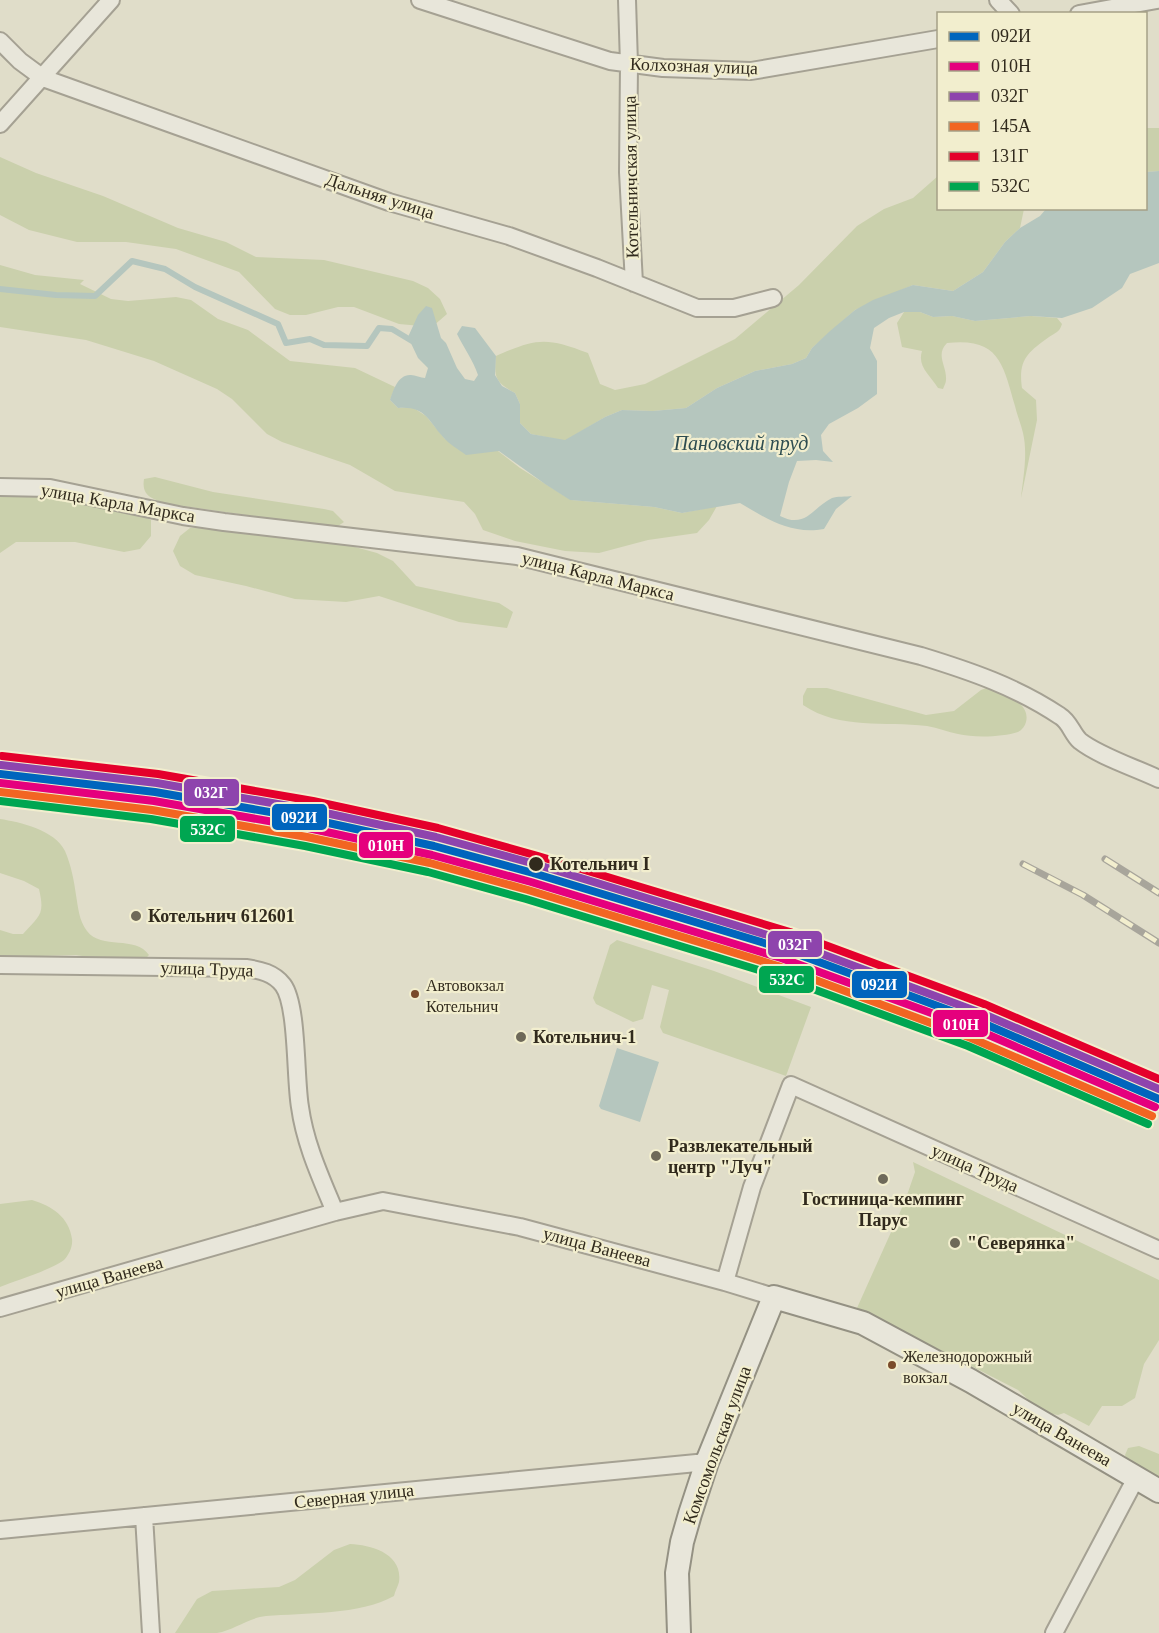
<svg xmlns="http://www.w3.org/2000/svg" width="1159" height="1633" viewBox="0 0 1159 1633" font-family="'Times New Roman',serif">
	<rect width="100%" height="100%" fill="#e0ddc9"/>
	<!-- green -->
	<path fill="#cad0ac" d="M1146 128H1159V171L1146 172Z
		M0 157 36 173 103 196 178 228 226 242 256 257 324 260 413 281 428 288 440 299 447 314 432 327 399 324 354 307H338L306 315H290L275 309 239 272 176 249 126 242H77L29 230 0 215Z
		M938 176V208L1024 209 1020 228 1005 242 983 272 953 291 913 285 855 310 812 348 806 358 792 364 755 371 717 388 686 408 653 411 622 410 605 417 565 441 531 434 520 423V404L515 393C495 382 494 378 496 356 537 338 546 337 588 353L600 384 615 390 645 384 735 339 799 285 857 226 884 209 913 198Z
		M0 265 35 275 84 280 80 284 111 299 128 301 176 297 191 300 218 319 248 330 290 361 355 368 395 387 390 400 398 408 412 407 426 416 445 439 498 451 520 468 571 500 654 507 682 513 717 506 709 520 697 533 648 540 599 553 565 551 515 541 483 530 475 514 464 502 395 491 350 465 282 442 267 434 232 399 217 389 154 361 86 340 0 327Z
		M904 312H920L933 317 952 316 975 321 1031 316 1057 318 1062 324C1059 333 1056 332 1049 337 1027 353 1018 360 1022 388L1036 400 1037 420 1021 498C1023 478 1028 454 1023 433 1021 424 1017 415 1015 406 1003 365 1000 337 947 343 935 355 947 366 946 380 946 383 944 386 943 389L938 388C930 375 917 367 922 351L902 347 897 323Z
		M155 477 213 492 324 509 333 511 344 522 338 526 330 527 169 504C154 500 141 497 144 479Z
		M0 490C46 494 109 500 151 520V536L140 549 124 552 75 542H16L0 553Z
		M190 528 275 529 326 543 344 544 377 553 393 561 416 586 499 603 513 612 507 628 459 622 379 596 346 602 295 599 246 586 195 575 180 566 173 551 180 536Z
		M989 687C1003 693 1031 703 1026 722 1025 726 1022 730 1018 732 1003 737 974 738 958 734 948 732 938 728 927 726 885 721 840 730 803 705V696L807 688H827L926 715 954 711 981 690Z
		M0 819C20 822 55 830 65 851 71 865 74 880 76 895 78 907 79 921 87 931 101 950 136 935 149 955L143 961 127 963 76 955 0 957V930L13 934H23C40 915 45 915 39 889L24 881 0 873Z
		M617 940 714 971 811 1007 786 1076 663 1033 660 1027 669 990 652 985 643 1019 633 1022 596 1004 593 998 610 945Z
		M913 1162 1159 1280V1340L1144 1364 1135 1398 1122 1406H1102L1089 1426 1064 1413 1058 1415 1041 1412 1018 1390 938 1349 920 1345 906 1333 857 1308 905 1201 915 1172Z
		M32 1200C52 1206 69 1217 72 1239 73 1246 69 1255 64 1260 51 1270 17 1280 0 1287V1204Z
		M1139 1446 1159 1454V1483L1129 1464 1125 1455 1128 1448Z
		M350 1544C372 1545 403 1554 399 1582 398 1586 395 1591 394 1596 360 1615 304 1613 266 1616 248 1618 234 1630 217 1633 204 1633 188 1633 175 1633L197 1599 212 1591 279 1587 295 1580 334 1550Z"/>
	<!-- water -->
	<path fill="#b5c6be" d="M1159 171V263L1130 274 1122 288 1092 308 1062 318 1031 316 975 321 952 316 933 317 920 312H904L889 318 874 328 870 348 877 361V394L858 408 829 424 821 435 823 451 833 462 816 460 797 461 789 482 780 516C806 529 812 508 832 498 837 496 846 497 852 496L836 509 824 529C791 535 767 519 740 503L682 513 654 507 570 500 545 484 499 451 466 455C458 449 449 444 443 437 427 419 425 406 398 408L390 400C393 391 398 374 411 375 415 375 421 378 425 378L428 368 418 358 408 337 418 315 426 306 432 308 441 338 446 343 457 368 465 379 474 381 478 375C473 360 464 348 457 334L462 326 475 328 496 356 495 375 502 386 515 393 520 404V423L531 434 565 440 605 417 622 410 653 411 686 408 717 388 755 371 792 364 806 358 812 348 830 331 855 310 873 300 913 285 953 291 983 272 1005 242 1020 228 1040 216 1046 209 1146 208V172Z
		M617 1048 659 1062 640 1122 601 1109 599 1106Z"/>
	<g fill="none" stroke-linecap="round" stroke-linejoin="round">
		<!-- stream -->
		<path stroke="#b5c6be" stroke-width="6" d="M0 289 56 295 95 296 132 261 165 269 195 287 278 324 286 343 310 339 324 345 367 346 379 328 392 329 412 341"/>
		<defs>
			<path id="street" d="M420 0 610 61 663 68 751 71 938 39
				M627 0 629 64 628 172 634 283
				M998 0 1011 14
				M1079 14 1157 0
				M0 41 20 61 43 78 389 202 509 236 597 268 697 308H734L773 298
				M0 124 111 0
				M0 487 50 488 183 516 224 522 517 556 921 656C970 671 1017 687 1060 716 1070 722 1072 734 1080 741 1099 756 1136 768 1159 779
				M0 965 246 968C260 970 274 973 283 985 298 1005 295 1079 300 1107 305 1144 321 1178 335 1212
				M725 1282 752 1187 791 1085 1159 1250
				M0 1308 335 1212 383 1201 520 1227 725 1282 774 1297
				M144 1516 151 1633
				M0 1530 707 1462
				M1054 1633 1136 1478"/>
			<path id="secondary" d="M679 1633 677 1573 682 1542 690 1514 707 1462 774 1297 863 1323 971 1381 1159 1491"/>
		</defs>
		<!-- street casing -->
		<use href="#street" stroke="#a5a193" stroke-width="20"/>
		<!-- secondary casing -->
		<use href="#secondary" stroke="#949183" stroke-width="26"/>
		<!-- street -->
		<use href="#street" stroke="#e8e6da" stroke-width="16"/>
		<!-- secondary -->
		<use href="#secondary" stroke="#e8e6da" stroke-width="22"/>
		<defs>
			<path id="rail" d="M1105 859 1159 893
				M1023 864 1083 895 1159 943"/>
		</defs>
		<!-- rail casing -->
		<use href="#rail" stroke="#a8a59b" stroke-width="7"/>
		<!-- rail -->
		<use href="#rail" stroke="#f2eece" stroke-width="4.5" stroke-dasharray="14" stroke-linecap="butt"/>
		<defs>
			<path id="rail-1" d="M0 774 155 792 310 819 434 846 533 873 784 949 978 1021 1159 1099"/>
			<path id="rail-2" d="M0 783 154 801 308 828 432 855 531 882 781 958 975 1029 1155 1107"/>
			<path id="rail-3" d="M1 765 157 783 312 810 436 837 535 864 787 941 981 1013 1159 1089"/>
			<path id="rail-4" d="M0 792 152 810 307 837 430 863 528 890 778 966 971 1038 1152 1116"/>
			<path id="rail-5" d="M2 756 158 774 313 801 438 828 538 856 790 932 984 1004 1159 1079"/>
			<path id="rail-6" d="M0 801 151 819 305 846 428 872 526 899 775 975 968 1046 1148 1124"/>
		</defs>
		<!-- rail-1 casing -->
		<use href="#rail-1" stroke="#f2eece" stroke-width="12"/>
		<!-- rail-2 casing -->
		<use href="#rail-2" stroke="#f2eece" stroke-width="12"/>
		<!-- rail-3 casing -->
		<use href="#rail-3" stroke="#f2eece" stroke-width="12"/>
		<!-- rail-4 casing -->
		<use href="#rail-4" stroke="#f2eece" stroke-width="12"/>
		<!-- rail-5 casing -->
		<use href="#rail-5" stroke="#f2eece" stroke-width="12"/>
		<!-- rail-6 casing -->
		<use href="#rail-6" stroke="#f2eece" stroke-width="12"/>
		<!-- rail-1 -->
		<use href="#rail-1" stroke="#0065bd" stroke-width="8"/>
		<!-- rail-2 -->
		<use href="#rail-2" stroke="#e5007d" stroke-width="8"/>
		<!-- rail-3 -->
		<use href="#rail-3" stroke="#8e44ad" stroke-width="8"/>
		<!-- rail-4 -->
		<use href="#rail-4" stroke="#f26522" stroke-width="8"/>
		<!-- rail-5 -->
		<use href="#rail-5" stroke="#e4002b" stroke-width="8"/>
		<!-- rail-6 -->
		<use href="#rail-6" stroke="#00a651" stroke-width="8"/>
	</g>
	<!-- markers -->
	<circle fill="#312a1d" stroke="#f2eece" stroke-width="2" cx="536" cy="864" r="8"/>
	<g fill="#6e6959" stroke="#f2eece" stroke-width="2">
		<circle cx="136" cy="916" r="6"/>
		<circle cx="521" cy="1037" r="6"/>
		<circle cx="656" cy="1156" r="6"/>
		<circle cx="883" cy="1179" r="6"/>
		<circle cx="955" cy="1243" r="6"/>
	</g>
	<g fill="#7a4b2a" stroke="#f2eece" stroke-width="2">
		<circle cx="415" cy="994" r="5"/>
		<circle cx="892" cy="1365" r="5"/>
	</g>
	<g text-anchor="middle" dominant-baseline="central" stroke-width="4.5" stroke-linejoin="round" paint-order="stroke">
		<!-- bus labels -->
		<g font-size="16" fill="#312a1d" stroke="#f2eece" text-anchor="start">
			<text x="426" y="985">Автовокзал<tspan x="426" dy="21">Котельнич</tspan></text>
			<text x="903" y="1356">Железнодорожный<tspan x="903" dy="21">вокзал</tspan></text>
		</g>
		<!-- street labels -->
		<g font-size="18" fill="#312a1d" stroke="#f2eece">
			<text transform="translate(694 66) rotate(2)">Колхозная улица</text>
			<text transform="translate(631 177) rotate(-91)">Котельничская улица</text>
			<text transform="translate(380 196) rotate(18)">Дальняя улица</text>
			<text transform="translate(118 503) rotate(10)">улица Карла Маркса</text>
			<text transform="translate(598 576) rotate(14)">улица Карла Маркса</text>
			<text transform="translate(207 969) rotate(2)">улица Труда</text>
			<text transform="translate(975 1168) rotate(24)">улица Труда</text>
			<text transform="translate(597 1247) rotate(15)">улица Ванеева</text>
			<text transform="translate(109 1277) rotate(-16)">улица Ванеева</text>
			<text transform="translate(1062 1434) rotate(30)">улица Ванеева</text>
			<text transform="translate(717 1445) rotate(-70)">Комсомольская улица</text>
			<text transform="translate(354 1496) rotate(-6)">Северная улица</text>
		</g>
		<!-- stop labels -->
		<g font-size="18" font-weight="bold" fill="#312a1d" stroke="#f2eece" text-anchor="start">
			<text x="550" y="864">Котельнич I</text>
		</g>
		<!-- poi labels -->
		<g font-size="18" font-weight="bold" fill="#312a1d" stroke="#f2eece" text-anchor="start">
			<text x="148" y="916">Котельнич 612601</text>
			<text x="533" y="1037">Котельнич-1</text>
			<text x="668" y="1146">Развлекательный<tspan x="668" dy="21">центр "Луч"</tspan></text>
			<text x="883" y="1199" text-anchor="middle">Гостиница-кемпинг<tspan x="883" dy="21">Парус</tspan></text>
			<text x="967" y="1243">"Северянка"</text>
		</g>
		<!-- water labels -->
		<g font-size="20" font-style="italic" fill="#2d4c50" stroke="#f2eece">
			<text x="741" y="443">Пановский пруд</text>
		</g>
	</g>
	<g stroke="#f2eece" stroke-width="2">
		<rect x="183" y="778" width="57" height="29" rx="6" fill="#8e44ad"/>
		<rect x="271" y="803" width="57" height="28" rx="6" fill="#0065bd"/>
		<rect x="179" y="815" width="57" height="28" rx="6" fill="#00a651"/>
		<rect x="358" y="831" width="56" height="28" rx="6" fill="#e5007d"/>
		<rect x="767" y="930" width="56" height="28" rx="6" fill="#8e44ad"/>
		<rect x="758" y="965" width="57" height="29" rx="6" fill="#00a651"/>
		<rect x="851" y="970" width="57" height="29" rx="6" fill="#0065bd"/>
		<rect x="932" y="1009" width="57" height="29" rx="6" fill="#e5007d"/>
	</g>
	<g font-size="16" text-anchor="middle" font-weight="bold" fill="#fff">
		<text x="211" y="798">032Г</text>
		<text x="299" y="823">092И</text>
		<text x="208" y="835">532С</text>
		<text x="386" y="851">010Н</text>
		<text x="795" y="950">032Г</text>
		<text x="787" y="985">532С</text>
		<text x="879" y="990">092И</text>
		<text x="961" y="1030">010Н</text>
	</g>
	<!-- legend -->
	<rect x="937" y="12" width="210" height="198" fill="#f2eece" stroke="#a5a087" stroke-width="1.5"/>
	<rect x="949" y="32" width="30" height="9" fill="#0065bd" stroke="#a5a087" stroke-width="1.5"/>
	<text x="991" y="42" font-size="18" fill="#312a1d">092И</text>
	<rect x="949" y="62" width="30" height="9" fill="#e5007d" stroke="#a5a087" stroke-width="1.5"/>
	<text x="991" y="72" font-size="18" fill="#312a1d">010Н</text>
	<rect x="949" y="92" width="30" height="9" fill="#8e44ad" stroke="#a5a087" stroke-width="1.5"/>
	<text x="991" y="102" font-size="18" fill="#312a1d">032Г</text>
	<rect x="949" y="122" width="30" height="9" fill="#f26522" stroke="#a5a087" stroke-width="1.5"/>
	<text x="991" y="132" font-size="18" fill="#312a1d">145А</text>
	<rect x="949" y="152" width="30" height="9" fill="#e4002b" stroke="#a5a087" stroke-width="1.5"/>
	<text x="991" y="162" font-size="18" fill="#312a1d">131Г</text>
	<rect x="949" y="182" width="30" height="9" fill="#00a651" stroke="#a5a087" stroke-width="1.5"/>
	<text x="991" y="192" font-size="18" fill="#312a1d">532С</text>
</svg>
